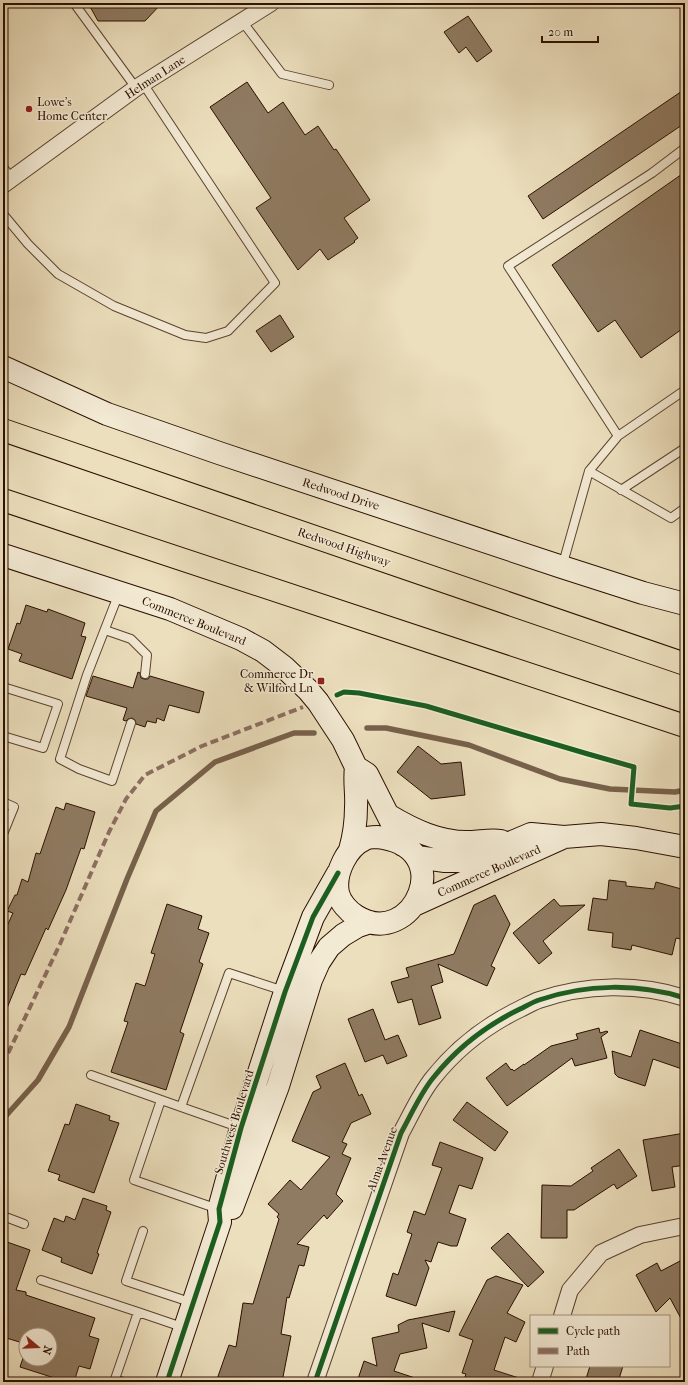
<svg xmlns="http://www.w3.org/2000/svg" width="688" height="1385" viewBox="0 0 688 1385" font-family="'IM FELL French Canon',serif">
	<rect width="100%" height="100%" fill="#ecdfbd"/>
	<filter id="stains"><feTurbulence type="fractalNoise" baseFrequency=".005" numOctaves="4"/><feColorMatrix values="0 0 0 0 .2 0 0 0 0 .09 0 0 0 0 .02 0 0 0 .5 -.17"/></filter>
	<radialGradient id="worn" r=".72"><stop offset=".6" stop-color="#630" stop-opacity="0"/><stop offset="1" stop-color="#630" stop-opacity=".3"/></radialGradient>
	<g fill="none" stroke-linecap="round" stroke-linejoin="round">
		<!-- stream -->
		<path stroke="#77614b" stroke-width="5.5" d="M367 728H386L469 745 560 779 610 789 675 792 685 790
			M3 1119 38 1080 69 1027 127 879 156 811 215 762 294 733H314"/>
	</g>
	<!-- building -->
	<path fill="#8f7b62" stroke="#2b0f00" d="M88 3H162L145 21H98Z
		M468 16 492 51 477 62 466 47 459 53 444 32Z
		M247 82 268 113 283 102 305 135 318 126 334 150 336 149 370 200 344 218 358 238 354 241 355 242 328 260 320 249 298 270 256 208 271 198 210 107Z
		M685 89V123L543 219 528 196Z
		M685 172V327L641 358 615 320 598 332 552 265Z
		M280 315 294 337 271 352 256 331Z
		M26 605 47 612 48 609 85 623 81 636 86 637 72 679 19 661 22 654 8 649 17 623 20 624Z
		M138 672 140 673 141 678 144 679H148L150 676 204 692 199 713 169 705 164 721 157 718 156 723 147 721 145 727 136 724 135 720 132 718 128 719 126 721 123 720 127 708 86 696 93 676 133 688Z
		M418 746 441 764 461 762 465 795 431 799 397 772Z
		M66 803 95 812 84 849 81 848 66 890 48 930 46 928 25 975 21 974 3 1018V935L13 913 7 911 15 895H17L22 879 28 882 36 853 40 854 56 807 64 810Z
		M609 880 626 882V886L654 889 656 882 685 890V940L676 938 672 955 632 945 631 950 612 947 613 933 588 930 593 898 607 900Z
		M495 895 510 924 491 966 495 968 487 986 438 964 443 982 431 986 441 1018 419 1025 412 999 398 1003 391 982 409 977 406 968 454 954 474 905Z
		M554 899 560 906 585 905 543 941 552 953 539 964 513 933Z
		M167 904 202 916 198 929 209 933 199 962 203 964 180 1032 184 1034 166 1090 111 1072 128 1022 124 1021 136 983 145 986 155 954 151 953Z
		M373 1009 385 1040 398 1035 407 1056 387 1064 383 1055 365 1062 348 1019Z
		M599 1028 600 1033 607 1031 608 1032 601 1037 607 1058 575 1066 572 1058 507 1106 486 1078 506 1063 511 1070 512 1069 514 1071 524 1064V1065L551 1046 578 1039 576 1034Z
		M640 1030 685 1045V1070L653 1059 645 1086 618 1077 615 1074 612 1051 631 1057Z
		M345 1063 359 1096 362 1094 371 1114 351 1123 342 1142 347 1144 342 1154 351 1158 336 1194 343 1201 327 1219 324 1215 297 1244 309 1247 304 1266 299 1265 289 1298 287 1297 281 1334 291 1336 282 1382H216L229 1345 236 1347 243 1303 253 1304 279 1219 277 1217 279 1214 268 1204 290 1180 301 1190 330 1157 292 1141 313 1092 321 1088 316 1076Z
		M467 1102 508 1132 495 1151 453 1120Z
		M76 1104 110 1116 109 1120 119 1123 94 1193 58 1180 60 1175 48 1171 65 1124 69 1125Z
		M685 1133V1165L672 1167 675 1187 652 1191 643 1140Z
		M440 1142 483 1158 472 1189 459 1185 449 1213 466 1219 457 1246H451L438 1242 431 1262 425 1260 429 1268 416 1306 386 1296 393 1273 398 1275 412 1234 407 1232 414 1211 425 1215 442 1168 432 1165Z
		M619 1149 637 1176 617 1189 614 1184 574 1210H567V1238H541L542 1185 571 1186 593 1171 591 1168Z
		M83 1198 107 1206 106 1210 111 1212 97 1253 99 1254 92 1274 61 1262 62 1258 42 1250 54 1218 64 1222 66 1216 75 1220Z
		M508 1233 544 1272 528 1287 491 1248Z
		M7 1242 30 1250 16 1290 26 1292V1295L95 1318 89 1336 99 1339 90 1369 79 1366 74 1382H67L20 1367 26 1349V1359H50V1335H26V1344L3 1337V1255Z
		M680 1261 685 1270V1326L670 1298 656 1312 636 1275 657 1263 661 1271Z
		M496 1276 523 1285 507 1313 525 1322 516 1342 505 1337 494 1370 522 1379 521 1382H481L465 1377 466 1374 462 1373 473 1340 459 1335 487 1280Z
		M455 1311 449 1332 422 1323 427 1348 400 1354 394 1371 418 1379V1382H357L364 1361 377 1366 372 1338 399 1332 398 1325 408 1320Z
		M590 1366H623L618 1382H585Z"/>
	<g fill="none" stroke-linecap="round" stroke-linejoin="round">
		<defs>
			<path id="lane" d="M74 3 136 88
				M242 21 282 74 329 85
				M3 167 11 178
				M3 214 28 244 58 274 114 306 185 335 206 338 228 331 275 283 144 85
				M618 436 508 266 652 173 685 148
				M589 471 618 436 685 390
				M621 490 685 448
				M562 567 589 471 671 518 685 508
				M119 593 87 675 60 759 79 769 112 781 131 723
				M105 630 131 639 147 655 145 674
				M3 687 58 704 43 748 3 736
				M3 802 14 807 3 834
				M91 1075 181 1107
				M161 1100 134 1180 218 1209
				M241 1128 181 1107 229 973 284 991
				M3 1216 24 1224
				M143 1231 126 1281 193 1303
				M41 1280 138 1312
				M115 1379 123 1382
				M114 1382 138 1312 185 1328"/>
			<path id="street" d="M3 185 136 88 271 3
				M562 1316 570 1290 601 1253 640 1235 679 1227 685 1228
				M315 1382 401 1133C411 1115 420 1094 433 1078 456 1049 487 1025 520 1009 526 1006 533 1002 539 1000 585 984 638 983 685 998
				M540 1382 545 1366"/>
			<path id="secondary" d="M3 367 107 414 219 453 562 567 643 593 685 604
				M3 555 170 609 241 639 263 651 284 667 308 690 318 702 343 740 356 767 367 774 403 845
				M388 815C413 830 440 843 470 842 480 842 490 839 501 841
				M377 837C461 846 413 952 356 916 348 911 340 902 338 893 334 873 347 847 365 839 369 837 373 837 377 837Z
				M350 850C354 836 356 822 356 807 357 794 354 781 356 767
				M417 857 445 861H462L474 858 531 834 564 837 601 834 636 838 685 847
				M414 905 562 838
				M232 1208 278 1086 311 980 319 962 329 947 343 935 358 926 370 922
				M167 1382 220 1222 219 1209 241 1128 285 992 313 917 338 873"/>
			<path id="highway" d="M3 430 685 664
				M3 500 685 726"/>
		</defs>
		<!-- lane casing -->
		<use href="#lane" stroke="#5b432f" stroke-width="10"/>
		<!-- street casing -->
		<use href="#street" stroke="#5b432f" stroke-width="18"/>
		<!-- secondary casing -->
		<use href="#secondary" stroke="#2b0f00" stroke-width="24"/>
		<!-- highway casing -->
		<use href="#highway" stroke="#2b0f00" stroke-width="24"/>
		<!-- lane -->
		<use href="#lane" stroke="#f3ead4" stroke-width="8"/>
		<!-- street -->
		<use href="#street" stroke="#f3ead4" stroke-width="16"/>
		<!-- secondary -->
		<use href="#secondary" stroke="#f3ead4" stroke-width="22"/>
		<!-- highway -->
		<use href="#highway" stroke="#ecdfbd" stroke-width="22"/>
		<!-- quiet -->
		<path stroke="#8d6e63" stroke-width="4" stroke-dasharray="8 4" stroke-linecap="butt" d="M3 1064 60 944 109 832 126 799 145 775 202 746 303 707"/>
		<defs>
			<path id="cycleway" d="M337 695 344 692 359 693 426 706 588 754 634 767 631 804 670 808 685 806
				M167 1382 220 1222 219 1209 241 1128 285 992 313 917 338 873
				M315 1382 401 1133C411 1115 420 1094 433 1078 456 1049 487 1025 520 1009 526 1006 533 1002 539 1000 585 984 638 983 685 998"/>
		</defs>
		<!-- cycleway casing -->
		<use href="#cycleway" stroke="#f3ead4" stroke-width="8"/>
		<!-- cycleway -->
		<use href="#cycleway" stroke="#1b5e20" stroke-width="5"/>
	</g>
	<!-- markers -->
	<g fill="#8f2418" stroke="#f3ead4" stroke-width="1.5">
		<circle cx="29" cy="109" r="4"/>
		<rect x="317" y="677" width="8" height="8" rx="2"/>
	</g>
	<g text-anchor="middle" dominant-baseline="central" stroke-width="3" stroke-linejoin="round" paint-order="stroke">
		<!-- street labels -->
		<g font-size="12" fill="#2b0f00" stroke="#f3ead4">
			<text transform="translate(155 77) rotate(-33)">Helman Lane</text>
			<text transform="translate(341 494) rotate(18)">Redwood Drive</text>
			<text transform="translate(344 547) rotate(19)">Redwood Highway</text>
			<text transform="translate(194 621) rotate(22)">Commerce Boulevard</text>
			<text transform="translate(489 871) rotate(-24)">Commerce Boulevard</text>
			<text transform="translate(234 1122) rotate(-73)">Southwest Boulevard</text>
			<text transform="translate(382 1159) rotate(-70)">Alma Avenue</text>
		</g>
		<!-- poi labels -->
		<g font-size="12" fill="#2b0f00" stroke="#f3ead4" text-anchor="start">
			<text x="37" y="102">Lowe's<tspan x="37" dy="14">Home Center</tspan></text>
			<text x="313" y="674" text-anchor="end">Commerce Dr<tspan x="313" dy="14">&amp; Wilford Ln</tspan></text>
		</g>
	</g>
	<!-- margin -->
	<rect width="688" height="1385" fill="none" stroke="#ecdfbd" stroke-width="16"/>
	<rect x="4" y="4" width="680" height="1377" fill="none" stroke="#2b0f00" stroke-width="2"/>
	<rect x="8" y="8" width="672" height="1369" fill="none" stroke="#2b0f00"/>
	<!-- legend -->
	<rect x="530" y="1315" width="140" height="52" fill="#f3ead4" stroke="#a3927f"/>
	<rect x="538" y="1328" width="20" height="6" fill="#1b5e20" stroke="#a3927f"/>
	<text x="566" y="1335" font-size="12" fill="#2b0f00">Cycle path</text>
	<rect x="538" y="1348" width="20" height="6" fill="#8d6e63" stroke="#a3927f"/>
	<text x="566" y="1355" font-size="12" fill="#2b0f00">Path</text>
	<!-- north arrow -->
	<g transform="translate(38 1347) rotate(109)"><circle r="19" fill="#f3ead4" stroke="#a3927f"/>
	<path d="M0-3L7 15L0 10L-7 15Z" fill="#8f2418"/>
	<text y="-6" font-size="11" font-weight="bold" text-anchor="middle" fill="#2b0f00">N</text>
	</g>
	<!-- scale -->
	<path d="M542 36v6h56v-6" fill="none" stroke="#2b0f00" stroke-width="2"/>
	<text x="548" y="36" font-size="12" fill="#2b0f00" stroke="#f3ead4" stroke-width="3" paint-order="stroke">20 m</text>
	<rect width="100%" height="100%" filter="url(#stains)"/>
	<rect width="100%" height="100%" fill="url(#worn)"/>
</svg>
